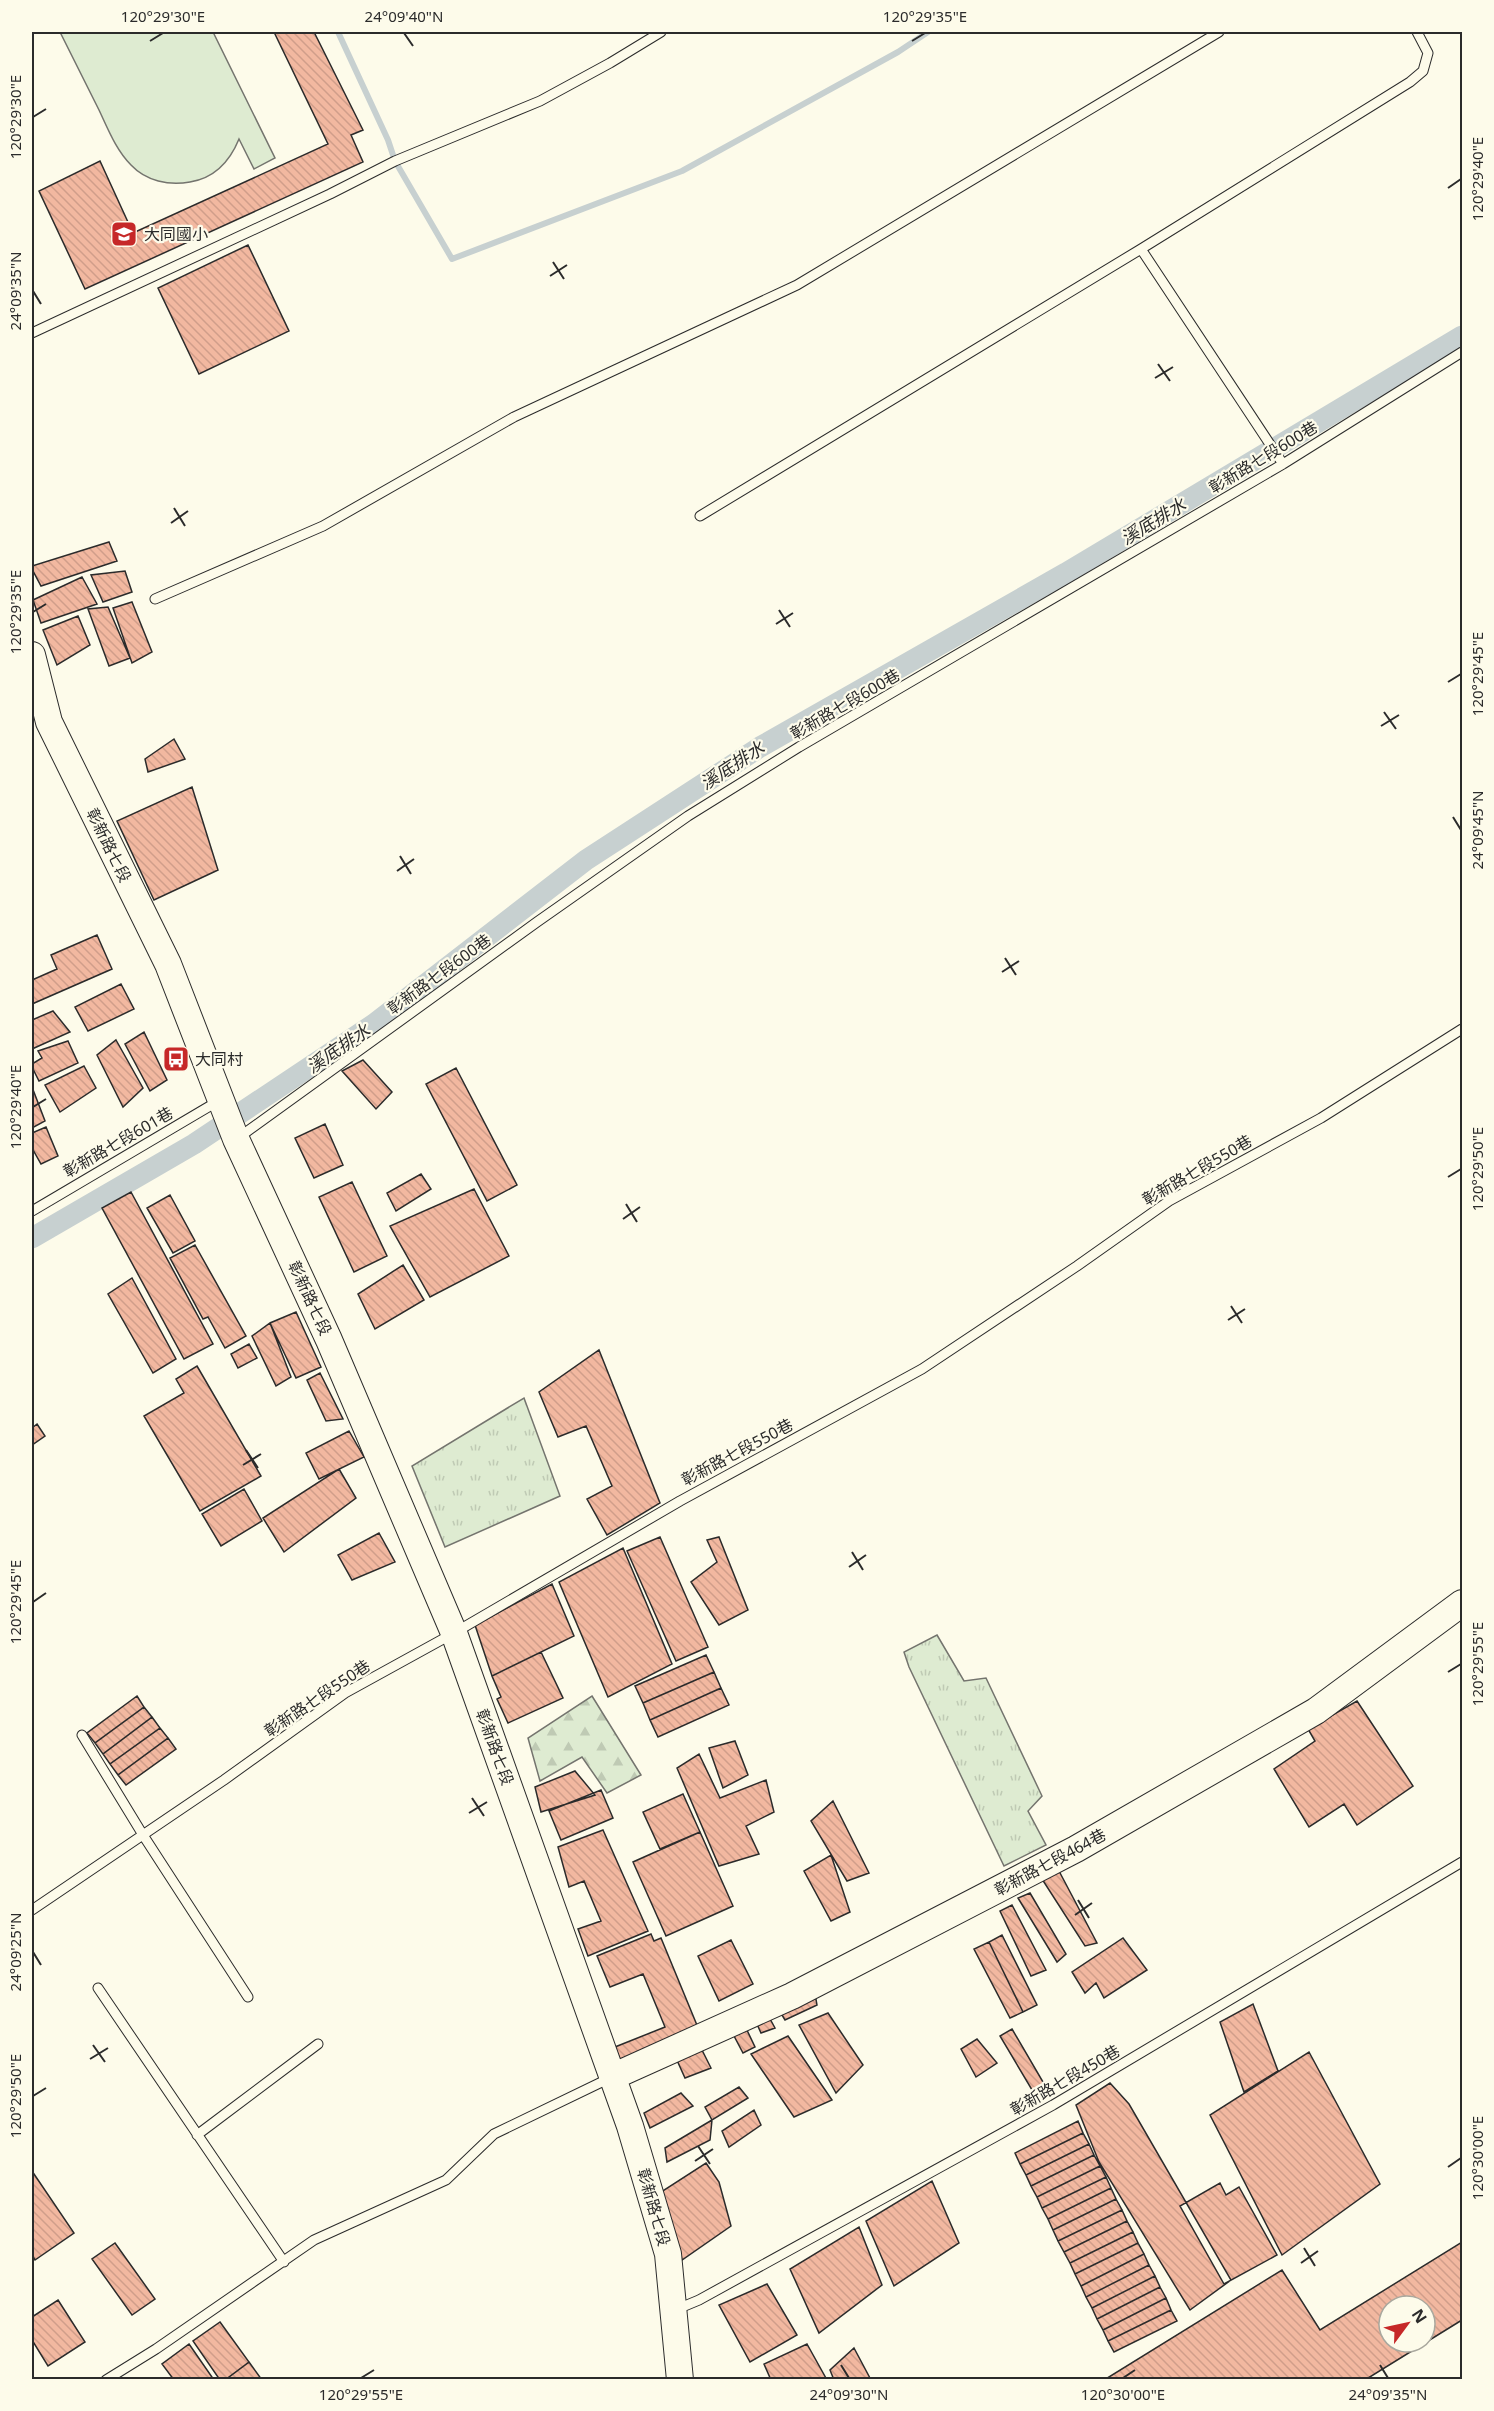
<svg xmlns="http://www.w3.org/2000/svg" width="1494" height="2411" viewBox="0 0 1494 2411" font-family="'Noto Sans','Noto Sans TC',sans-serif">
	<defs>
		<pattern id="grass-tufts" width="24" height="20" patternUnits="userSpaceOnUse" patternTransform="scale(1.5)"><rect width="24" height="20" fill="#deebd1"/><path d="M3 7l-1-3M5 7V3M7 7l1-3M15 17l-1-3M17 17v-4M19 17l1-3" fill="none" stroke="#bfcab4"/></pattern>
		<pattern id="forest-firs" width="22" height="20" patternUnits="userSpaceOnUse" patternTransform="scale(1.5)"><rect width="22" height="20" fill="#deebd1"/><path d="M5 1l3.5 6h-7zM16 11l3.5 6h-7z" fill="#bfcab4"/></pattern>
		<pattern id="building-back-hatch" width="6" height="6" patternUnits="userSpaceOnUse" patternTransform="scale(1.5)"><rect width="6" height="6" fill="#f2b8a0"/><path d="M-1 5l2 2M0 0l6 6M5-1l2 2" fill="none" stroke="#d09e8a"/></pattern>
	</defs>
	<rect width="100%" height="100%" fill="#fdfbea"/>
	<!-- grass -->
	<path fill="url(#grass-tufts)" stroke="#74746e" stroke-width="1.5" d="M524 1398 560 1496 445 1547 412 1466Z
		M937 1635 964 1681 986 1678 1042 1796 1028 1811 1046 1845 1004 1866 909 1667 904 1652Z"/>
	<!-- forest -->
	<path fill="url(#forest-firs)" stroke="#74746e" stroke-width="1.5" d="M592 1696 641 1775 607 1793 582 1757 540 1781 528 1738Z"/>
	<!-- garden -->
	<path fill="#deebd1" stroke="#74746e" stroke-width="1.5" d="M60 32H213L275 158 254 169 239 139C230 161 215 178 190 182 169 186 146 181 131 165 116 150 108 129 99 110 86 84 73 58 60 32Z"/>
	<g fill="none" stroke-linecap="round" stroke-linejoin="round">
		<!-- stream -->
		<path stroke="#c7d0d0" stroke-width="6" d="M338 32 388 140 395 161 452 259 682 171 898 52 928 32"/>
		<!-- canal -->
		<path stroke="#c7d0d0" stroke-width="21" d="M32 1238 194 1144 374 1024 586 860 760 747 1066 573 1462 336"/>
	</g>
	<!-- building -->
	<path fill="url(#building-back-hatch)" stroke="#2b2b2b" stroke-width="1.5" fill-rule="evenodd" d="M274 32H314L363 130 351 135 363 162 85 289 39 191 100 161 133 233 328 144Z
		M248 245 289 331 199 374 158 288Z
		M109 542 117 561 41 586 32 569V566Z
		M125 571 132 592 103 602 91 575Z
		M82 577 97 604 41 623 33 600Z
		M132 602 152 652 132 663 113 608Z
		M108 607 130 658 109 666 88 609Z
		M78 616 90 645 57 665 43 630Z
		M174 739 185 759 148 772 145 759Z
		M192 787 218 870 154 900 117 821Z
		M97 935 112 969 32 1004V980L57 969 51 955Z
		M121 984 134 1009 88 1031 75 1007Z
		M53 1011 70 1032 32 1049V1020Z
		M144 1032 167 1080 150 1091 125 1044Z
		M116 1040 143 1088 123 1107 97 1055Z
		M68 1041 78 1063 39 1081 32 1067V1064L42 1058 38 1051Z
		M363 1060 392 1092 376 1109 342 1071Z
		M84 1066 96 1088 60 1112 45 1085Z
		M456 1068 517 1185 487 1201 426 1084Z
		M32 1087 45 1121 32 1128Z
		M325 1124 343 1165 314 1178 295 1138Z
		M46 1127 58 1156 41 1164 32 1148V1133Z
		M421 1174 431 1189 396 1211 387 1193Z
		M352 1182 387 1256 354 1272 319 1197Z
		M474 1189 509 1256 430 1297 390 1226Z
		M131 1192 213 1344 184 1359 102 1208Z
		M170 1195 195 1241 173 1253 147 1208Z
		M195 1245 246 1336 225 1348 208 1317 203 1319 170 1258Z
		M403 1265 424 1300 375 1329 358 1294Z
		M132 1278 176 1359 153 1373 108 1294Z
		M296 1312 321 1367 296 1378 270 1323Z
		M270 1323 291 1377 276 1386 252 1336Z
		M249 1344 257 1358 238 1368 231 1354Z
		M599 1350 660 1503 607 1535 587 1499 612 1486 586 1426 558 1437 539 1392Z
		M197 1366 261 1476 200 1511 144 1416 184 1393 176 1379Z
		M320 1373 343 1419 326 1421 307 1380Z
		M37 1424 45 1436 32 1445V1428Z
		M349 1431 364 1457 319 1479 306 1453Z
		M339 1469 356 1498 284 1552 263 1518Z
		M244 1489 262 1521 221 1546 202 1514Z
		M379 1533 395 1562 352 1580 338 1555Z
		M660 1537 708 1647 676 1661 627 1551Z
		M719 1537 748 1610 719 1625 691 1582 717 1562 707 1540Z
		M623 1548 672 1664 608 1697 559 1582Z
		M552 1584 574 1636 492 1676 475 1625Z
		M541 1652 563 1698 508 1723 497 1699 501 1697 492 1676Z
		M706 1655 714 1672 643 1703 635 1686Z
		M714 1672 721 1688 650 1720 643 1703Z
		M721 1688 729 1705 658 1737 650 1720Z
		M137 1696 144 1707 95 1743 87 1733Z
		M1357 1701 1413 1786 1357 1825 1344 1804 1309 1827 1274 1769 1315 1741 1308 1729Z
		M144 1707 152 1717 103 1754 95 1743Z
		M152 1717 160 1728 110 1764 103 1754Z
		M160 1728 168 1738 118 1775 110 1764Z
		M168 1738 176 1749 126 1785 118 1775Z
		M735 1741 748 1775 723 1788 709 1748Z
		M699 1754 720 1798 766 1780 774 1812 746 1826 759 1854 719 1866 677 1768Z
		M575 1771 595 1795 541 1812 535 1787Z
		M601 1790 613 1818 561 1840 549 1811Z
		M683 1794 700 1832 660 1849 643 1812Z
		M833 1801 869 1873 847 1881 811 1821Z
		M603 1830 648 1931 588 1956 578 1929 601 1921 584 1881 569 1887 558 1847Z
		M700 1832 733 1906 666 1936 633 1862Z
		M831 1855 850 1912 831 1921 804 1871Z
		M1059 1871 1097 1943 1085 1946 1042 1879Z
		M1030 1893 1066 1954 1057 1962 1018 1898Z
		M1012 1905 1046 1970 1031 1976 1000 1911Z
		M651 1934 654 1941 661 1938 706 2047 628 2079 615 2047 665 2027 643 1974 610 1987 597 1956Z
		M1002 1935 1037 2005 1023 2012 989 1942Z
		M1123 1938 1147 1970 1104 1998 1096 1983 1085 1993 1072 1972Z
		M731 1940 753 1984 719 2001 698 1956Z
		M989 1942 1023 2012 1010 2018 974 1949Z
		M815 1994 817 2005 785 2020 779 2010Z
		M1253 2004 1278 2071 1244 2092 1220 2022Z
		M828 2013 863 2065 836 2093 799 2025Z
		M769 2017 775 2028 761 2033 756 2022Z
		M745 2026 755 2047 743 2053 733 2034Z
		M1012 2029 1050 2094 1038 2100 1000 2036Z
		M788 2036 832 2100 794 2117 751 2054Z
		M977 2039 997 2063 976 2077 961 2049Z
		M700 2046 711 2068 685 2078 676 2058Z
		M1309 2052 1380 2184 1282 2255 1210 2115Z
		M1110 2083 1129 2104 1231 2280 1190 2310 1099 2162 1076 2105Z
		M739 2087 748 2098 712 2120 705 2107Z
		M681 2093 693 2106 650 2128 644 2113Z
		M754 2110 761 2125 729 2147 722 2131Z
		M712 2120 710 2140 667 2162 665 2148Z
		M1078 2121 1083 2133 1020 2164 1015 2153Z
		M1083 2133 1089 2144 1026 2175 1020 2164Z
		M1089 2144 1094 2155 1031 2186 1026 2175Z
		M1094 2155 1100 2166 1037 2197 1031 2186Z
		M706 2163 719 2182 731 2226 682 2260 661 2192Z
		M1100 2166 1106 2177 1042 2208 1037 2197Z
		M34 2174 74 2233 35 2260 32 2255V2176Z
		M1106 2177 1111 2188 1048 2219 1042 2208Z
		M932 2181 959 2243 894 2286 866 2221Z
		M1220 2183 1226 2195 1239 2187 1277 2255 1224 2284 1180 2206Z
		M1111 2188 1116 2199 1053 2230 1048 2219Z
		M1116 2199 1122 2210 1058 2241 1053 2230Z
		M1122 2210 1127 2221 1064 2252 1058 2241Z
		M1127 2221 1133 2232 1070 2263 1064 2252Z
		M859 2227 882 2285 819 2333 790 2269Z
		M1133 2232 1138 2243 1075 2274 1070 2263Z
		M1462 2242V2320L1365 2380H1104L1282 2270 1320 2330ZM1389 2306H1425V2342H1389Z
		M115 2243 155 2299 132 2315 92 2259Z
		M1138 2243 1144 2254 1081 2286 1075 2274Z
		M1144 2254 1149 2265 1086 2297 1081 2286Z
		M1149 2265 1155 2276 1092 2308 1086 2297Z
		M1155 2276 1160 2287 1097 2319 1092 2308Z
		M767 2284 797 2335 750 2362 719 2305Z
		M1160 2287 1166 2298 1103 2330 1097 2319Z
		M1166 2298 1171 2310 1108 2341 1103 2330Z
		M58 2300 85 2342 48 2366 32 2340V2317Z
		M1171 2310 1177 2321 1114 2352 1108 2341Z
		M220 2322 249 2362 225 2380H220L193 2341Z
		M189 2344 214 2380H174L162 2364Z
		M807 2344 827 2380H771L764 2364Z
		M854 2348 871 2380H834L830 2370Z
		M249 2362 262 2380H225Z"/>
	<g fill="none" stroke-linecap="round" stroke-linejoin="round">
		<defs>
			<path id="lane" d="M1141 249 1283 464
				M32 333 330 194 395 161 540 101 610 63 661 32
				M700 516 1141 249 1410 82 1423 71 1428 53 1417 32
				M155 599 323 526 514 417 797 285 1219 32
				M238 1138 537 922 688 816 799 747 1283 464 1462 352
				M32 1211 220 1100
				M82 1735 143 1835 248 1997
				M32 1910 224 1780 345 1693 454 1633 680 1501 922 1369 1077 1266 1169 1201 1321 1118 1462 1029
				M98 1988 284 2262
				M197 2135 318 2044
				M675 2310 699 2300 1053 2105 1462 1862
				M106 2380 156 2349 314 2240 446 2180 494 2134 610 2078"/>
			<path id="secondary" d="M32 655 49 722 168 964 236 1139 329 1340 454 1633 630 2126 668 2254 680 2380
				M612 2077 792 1996 1076 1849 1316 1711 1462 1603"/>
		</defs>
		<!-- lane casing -->
		<use href="#lane" stroke="#2b2b2b" stroke-width="11"/>
		<!-- secondary casing -->
		<use href="#secondary" stroke="#2b2b2b" stroke-width="28"/>
		<!-- lane -->
		<use href="#lane" stroke="#fdfbea" stroke-width="9"/>
		<!-- secondary -->
		<use href="#secondary" stroke="#fdfbea" stroke-width="26"/>
	</g>
	<!-- ticks -->
	<path fill="none" stroke="#2b2b2b" stroke-width="2" d="M404 33 413 46M150 41 163 33M912 41 925 33M33 117 46 109M1448 188 1461 179M553 262 564 279M550 276 567 265M33 291 41 304M1158 364 1170 381M1155 378 1173 367M174 508 185 526M171 523 188 511M779 610 790 627M33 612 46 604M776 624 793 613M1448 682 1461 674M1384 712 1396 729M1381 726 1399 715M1453 817 1461 830M400 856 411 874M397 871 414 859M1005 958 1016 975M1002 972 1019 961M33 1107 46 1099M1448 1177 1461 1169M626 1204 637 1222M623 1219 640 1207M1231 1306 1242 1323M1228 1320 1245 1309M246 1450 258 1468M243 1465 261 1454M852 1552 863 1570M849 1567 866 1555M33 1602 46 1593M1448 1672 1461 1664M472 1798 484 1816M469 1813 487 1802M1078 1900 1089 1918M1075 1915 1092 1903M33 1952 41 1965M93 2045 105 2062M90 2059 108 2048M33 2096 46 2088M698 2146 710 2164M695 2161 713 2149M1448 2167 1461 2158M1304 2248 1315 2266M1301 2263 1318 2251M841 2365 849 2378M1380 2365 1388 2378M361 2378 374 2370M1123 2378 1135 2370"/>
	<!-- icons -->
	<defs>
		<symbol id="school-square" viewBox="-11 -11 22 22"><rect x="-9" y="-9" width="18" height="18" rx="4" fill="#c62828" stroke="#fdfbea"/><path d="M0-5L7-2L0 1L-7-2ZM-4 1L0 2.5L4 1V4Q0 6-4 4Z" fill="#fff"/></symbol>
		<symbol id="bus-square" viewBox="-11 -11 22 22"><rect x="-9" y="-9" width="18" height="18" rx="4" fill="#c62828" stroke="#fdfbea"/><path d="M-5-6H5V4H4V6H2V4H-2V6H-4V4H-5ZM-3.5-4V0h7V-4ZM-3.5 1.2v1.5H-2V1.2ZM2 1.2v1.5H3.5V1.2Z" fill="#fff"/></symbol>
	</defs>
	<g fill-rule="evenodd">
		<use href="#school-square" x="109" y="219" width="30" height="30"/>
		<use href="#bus-square" x="161" y="1044" width="30" height="30"/>
	</g>
	<g text-anchor="middle" dominant-baseline="central" stroke-width="4.5" stroke-linejoin="round" paint-order="stroke">
		<!-- poi labels -->
		<g font-size="16" fill="#2b2b2b" stroke="#fdfbea" text-anchor="start">
			<text x="144" y="234">大同國小</text>
			<text x="195" y="1059">大同村</text>
		</g>
		<!-- street labels -->
		<g font-size="16" fill="#2b2b2b" stroke="#fdfbea">
			<text transform="translate(1263 457) rotate(-31)">彰新路七段600巷</text>
			<text transform="translate(845 704) rotate(-30)">彰新路七段600巷</text>
			<text transform="translate(109 845) rotate(64)">彰新路七段</text>
			<text transform="translate(439 974) rotate(-36)">彰新路七段600巷</text>
			<text transform="translate(118 1142) rotate(-30)">彰新路七段601巷</text>
			<text transform="translate(1197 1170) rotate(-30)">彰新路七段550巷</text>
			<text transform="translate(310 1298) rotate(65)">彰新路七段</text>
			<text transform="translate(737 1452) rotate(-28)">彰新路七段550巷</text>
			<text transform="translate(317 1698) rotate(-34)">彰新路七段550巷</text>
			<text transform="translate(495 1747) rotate(70)">彰新路七段</text>
			<text transform="translate(1050 1862) rotate(-28)">彰新路七段464巷</text>
			<text transform="translate(1065 2080) rotate(-30)">彰新路七段450巷</text>
			<text transform="translate(654 2207) rotate(74)">彰新路七段</text>
		</g>
		<!-- water labels -->
		<g font-size="18" font-style="italic" fill="#2b2b2b" stroke="#fdfbea">
			<text transform="translate(1153 521) rotate(-31)">溪底排水</text>
			<text transform="translate(732 765) rotate(-33)">溪底排水</text>
			<text transform="translate(338 1048) rotate(-34)">溪底排水</text>
		</g>
	</g>
	<!-- border -->
	<rect width="1494" height="2411" fill="none" stroke="#fdfbea" stroke-width="66"/>
	<!-- north arrow -->
	<g transform="translate(1407 2324) rotate(57)"><circle r="28" fill="#fdfbea" stroke="#a9a89e" stroke-width="1.5"/>
	<path d="M0-4.5L10 22L0 15L-10 22Z" fill="#c62828"/>
	<text y="-9" font-size="16" font-weight="bold" text-anchor="middle" fill="#2b2b2b">N</text>
	</g>
	<rect x="33" y="33" width="1428" height="2345" fill="none" stroke="#2b2b2b" stroke-width="2"/>
	<g font-size="15" text-anchor="middle" fill="#2b2b2b">
		<text x="163" y="22">120°29'30"E</text>
		<text x="404" y="22">24°09'40"N</text>
		<text x="925" y="22">120°29'35"E</text>
		<text transform="translate(16 117) rotate(-90)" y="5">120°29'30"E</text>
		<text transform="translate(1478 179) rotate(-90)" y="5">120°29'40"E</text>
		<text transform="translate(16 291) rotate(-90)" y="5">24°09'35"N</text>
		<text transform="translate(16 612) rotate(-90)" y="5">120°29'35"E</text>
		<text transform="translate(1478 674) rotate(-90)" y="5">120°29'45"E</text>
		<text transform="translate(1478 830) rotate(-90)" y="5">24°09'45"N</text>
		<text transform="translate(16 1107) rotate(-90)" y="5">120°29'40"E</text>
		<text transform="translate(1478 1169) rotate(-90)" y="5">120°29'50"E</text>
		<text transform="translate(16 1602) rotate(-90)" y="5">120°29'45"E</text>
		<text transform="translate(1478 1664) rotate(-90)" y="5">120°29'55"E</text>
		<text transform="translate(16 1952) rotate(-90)" y="5">24°09'25"N</text>
		<text transform="translate(16 2096) rotate(-90)" y="5">120°29'50"E</text>
		<text transform="translate(1478 2158) rotate(-90)" y="5">120°30'00"E</text>
		<text x="361" y="2400">120°29'55"E</text>
		<text x="849" y="2400">24°09'30"N</text>
		<text x="1123" y="2400">120°30'00"E</text>
		<text x="1388" y="2400">24°09'35"N</text>
	</g>
</svg>
